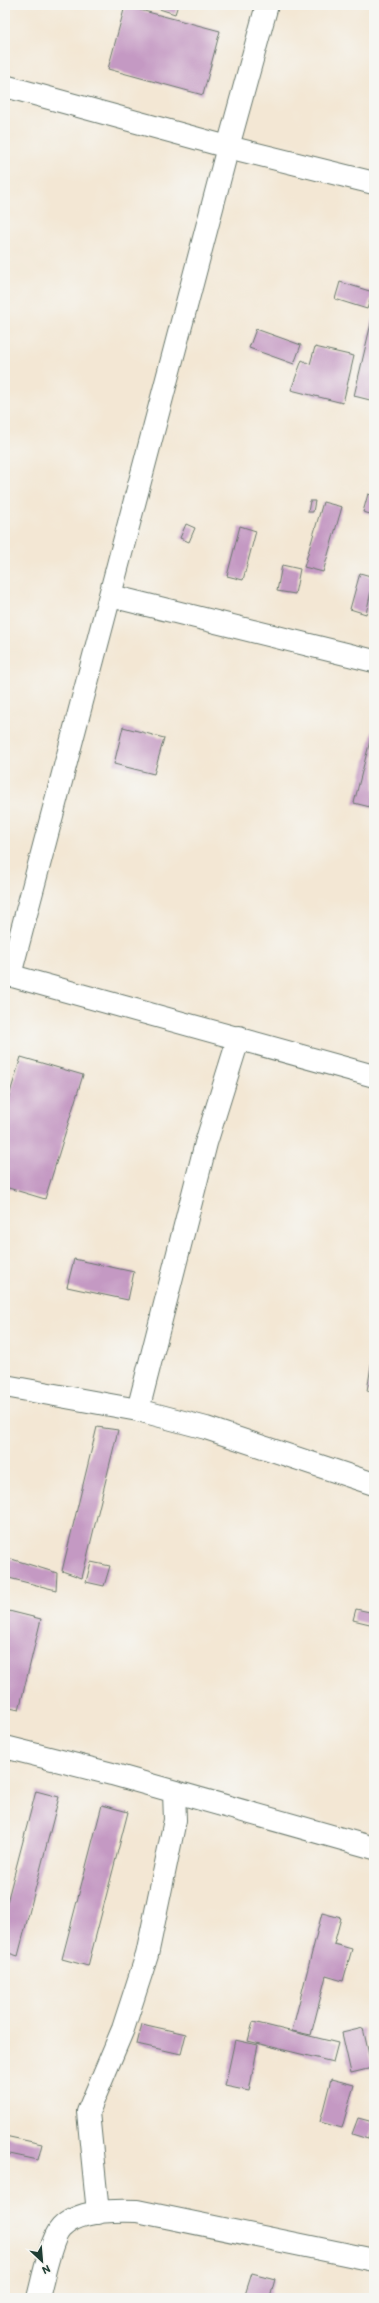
<svg xmlns="http://www.w3.org/2000/svg" width="379" height="2303" viewBox="0 0 379 2303" font-family="Itim,sans-serif">
	<rect width="100%" height="100%" fill="#f6f6f2"/>
	<filter id="ink" filterUnits="userSpaceOnUse"><feTurbulence type="fractalNoise" baseFrequency=".025" numOctaves="2"/><feDisplacementMap in="SourceGraphic" scale="8" xChannelSelector="R" yChannelSelector="G"/><feConvolveMatrix kernelMatrix="1 2 1 2 8 2 1 2 1" color-interpolation-filters="sRGB"/></filter>
	<filter id="wash" filterUnits="userSpaceOnUse"><feTurbulence type="fractalNoise" baseFrequency=".012" numOctaves="4" result="noise"/><feDisplacementMap in="SourceGraphic" scale="16" xChannelSelector="R" yChannelSelector="G"/><feGaussianBlur stdDeviation="0.9" result="paint"/><feColorMatrix in="noise" values="0 0 0 0 0 0 0 0 0 0 0 0 0 0 0 0 0 1.4 0 .05"/><feComposite in="paint" operator="in"/></filter>
	<g filter="url(#wash)">
		<rect width="100%" height="100%" fill="#f3e7d4"/>
		<g id="blocks">
			<!-- building -->
			<path fill="#c499c3" d="M147 5H178L175 14Z
				M125 6 220 31 203 95 108 69Z
				M340 282 373 292 367 309 335 299Z
				M372 319H374V401L354 396Z
				M256 329 301 345 294 364 249 348Z
				M315 347 354 356 343 403 291 390 302 360 310 364Z
				M368 494 374 496V515L363 512Z
				M310 501H315L313 512H308Z
				M323 502 342 507 323 572 304 567Z
				M186 524 195 528 189 542 180 538Z
				M240 526 256 531 243 580 227 576Z
				M282 565 300 569 295 594 277 591Z
				M360 573 374 577 366 614 350 609Z
				M374 725V808L354 803Z
				M123 727 164 738 154 774 114 764Z
				M21 1057 83 1075 45 1199 5 1187V1109Z
				M74 1259 134 1272 128 1300 67 1287Z
				M373 1353H374V1392L367 1391Z
				M97 1427 118 1430 82 1578 62 1571Z
				M5 1557 57 1573 56 1590 5 1577Z
				M91 1562 110 1566 104 1586 86 1582Z
				M356 1609 374 1613V1625L353 1620Z
				M5 1610 41 1619 19 1710 5 1707Z
				M36 1791 59 1797 18 1956 5 1952V1910Z
				M102 1805 128 1812 88 1966 62 1959Z
				M322 1913 341 1918 334 1944 352 1949 343 1981 326 1976 311 2035 292 2031Z
				M253 2022 338 2043 333 2062 248 2041Z
				M142 2024 186 2034 181 2054 137 2044Z
				M363 2028 372 2068 351 2073 342 2033Z
				M235 2040 258 2045 249 2091 225 2086Z
				M331 2079 354 2085 342 2128 320 2122Z
				M358 2118 373 2122 368 2139 352 2134Z
				M5 2136 42 2144 38 2160 5 2153Z
				M252 2273 275 2279 270 2298H244Z"/>
		</g>
	</g>
	<g filter="url(#ink)">
		<use href="#blocks" fill-opacity="0" stroke="#69786c" stroke-width="1"/>
		<g fill="none" stroke-linecap="round" stroke-linejoin="round">
			<defs>
				<path id="minor" d="M5 86 228 147 374 183
					M111 596 374 661
					M10 975 228 147 267 5
					M5 1386 138 1410 206 1428 374 1484
					M138 1410 206 1143 239 1037
					M5 1747 112 1774 374 1848
					M98 2213 88 2112 123 2029 147 1955 175 1820 174 1792
					M38 2298C42 2283 51 2238 61 2228 78 2210 114 2210 137 2211L374 2260"/>
				<path id="tertiary" d="M5 974 374 1076"/>
			</defs>
			<!-- minor casing -->
			<use href="#minor" stroke="#69786c" stroke-width="24"/>
			<!-- tertiary casing -->
			<use href="#tertiary" stroke="#69786c" stroke-width="24"/>
			<!-- minor -->
			<use href="#minor" stroke="#fff" stroke-width="22"/>
			<!-- tertiary -->
			<use href="#tertiary" stroke="#fff" stroke-width="22"/>
		</g>
	</g>
	<!-- margin -->
	<rect width="379" height="2303" fill="none" stroke="#f6f6f2" stroke-width="20"/>
	<!-- north arrow -->
	<g transform="translate(42 2261) rotate(154)" stroke="#f6f6f2" stroke-width="3" paint-order="stroke">
	<path d="M0-3L7 15L0 10L-7 15Z" fill="#1f3d34"/>
	<text y="-6" font-size="11" font-weight="bold" text-anchor="middle" fill="#1f3d34">N</text>
	</g>
</svg>
